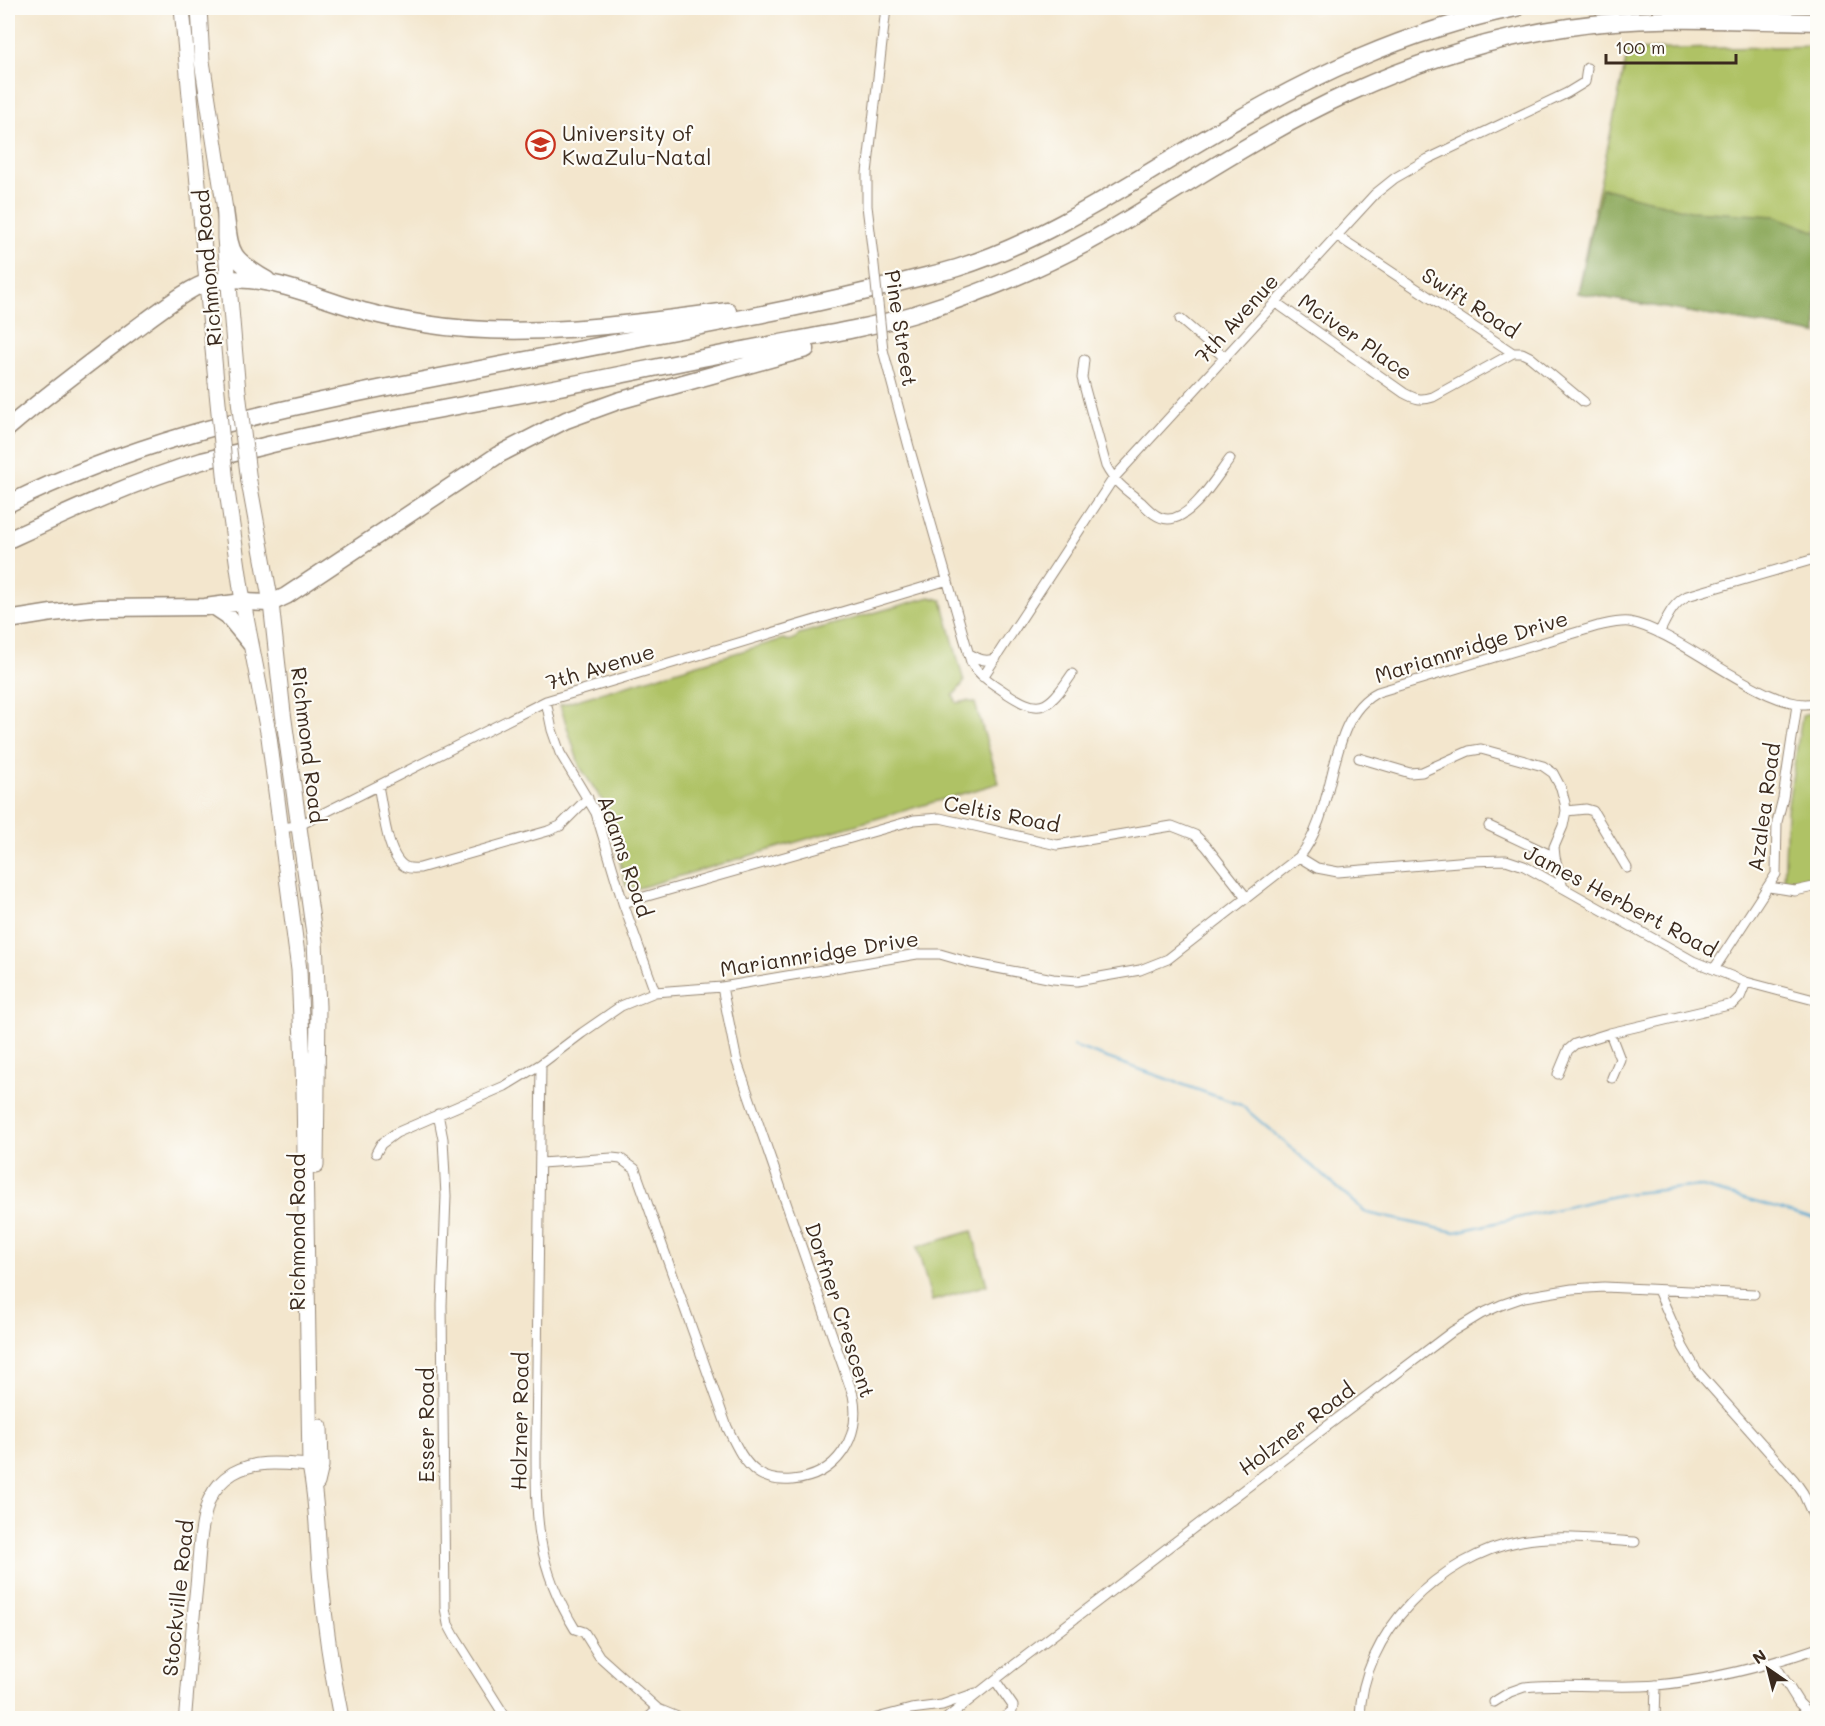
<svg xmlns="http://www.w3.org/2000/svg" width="1825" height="1726" viewBox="0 0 1825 1726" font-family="Mali,sans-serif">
	<rect width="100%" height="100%" fill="#fdfcf7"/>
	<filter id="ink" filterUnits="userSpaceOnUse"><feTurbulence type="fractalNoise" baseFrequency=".0167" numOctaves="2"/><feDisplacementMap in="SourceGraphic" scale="12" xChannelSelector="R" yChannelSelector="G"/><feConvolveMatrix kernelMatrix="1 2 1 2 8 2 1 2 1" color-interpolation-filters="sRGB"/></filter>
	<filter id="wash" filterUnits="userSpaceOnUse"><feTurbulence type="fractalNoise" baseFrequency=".008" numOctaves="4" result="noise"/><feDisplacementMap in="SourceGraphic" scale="24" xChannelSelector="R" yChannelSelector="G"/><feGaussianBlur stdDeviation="1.35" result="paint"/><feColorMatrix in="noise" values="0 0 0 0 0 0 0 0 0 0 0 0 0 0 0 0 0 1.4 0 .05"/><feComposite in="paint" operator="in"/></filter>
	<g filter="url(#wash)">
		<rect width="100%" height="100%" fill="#f3e6cd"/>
		<!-- green -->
		<path fill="#afc265" stroke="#757642" stroke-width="1.5" d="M1817 46V334L1577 293 1628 50Z
			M930 597 942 600 964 682 953 696 957 703 967 701 975 703 999 783 639 888 626 886 606 806 580 767 560 705 783 639C789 642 795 640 799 634Z
			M1817 711V875L1784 884 1787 811 1802 716Z
			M972 1231 987 1285 932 1301 917 1247Z"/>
		<!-- forest -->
		<path fill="#8ba85a" stroke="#63693c" stroke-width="1.5" d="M1602 188 1690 211 1775 216 1817 232V334L1577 293Z"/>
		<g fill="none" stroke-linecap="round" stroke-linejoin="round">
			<!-- stream -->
			<path stroke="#55a6d0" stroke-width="2" d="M1073 1046 1241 1105 1367 1213 1455 1232 1624 1194 1699 1186 1818 1220"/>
		</g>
	</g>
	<g filter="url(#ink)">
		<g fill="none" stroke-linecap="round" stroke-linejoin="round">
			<defs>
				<path id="minor" d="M1336 235 1513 353H1522L1530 357 1584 402
					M873 256 867 206V173L886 8
					M1275 302 1404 393C1415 399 1421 401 1433 397L1513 353
					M1180 319 1224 357
					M883 350 909 447 971 662C979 675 990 682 1002 690 1040 716 1047 711 1072 674
					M1084 360 1082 378 1106 466C1114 482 1127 491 1141 502 1148 509 1157 519 1168 519 1192 519 1217 476 1230 459
					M1659 633C1667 618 1672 604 1687 596L1818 558
					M968 653C978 659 986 663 996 658
					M983 677 1113 479 1375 194 1395 178 1428 159 1567 93 1585 82 1587 68
					M546 701 552 730 560 753 596 813 623 903 655 992
					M1359 758 1410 773 1422 772 1469 751 1481 749 1543 766 1553 773 1561 788 1565 803 1566 811 1563 826 1554 847 1555 857 1563 888
					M378 786C383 806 386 858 406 867 411 869 415 868 420 868L548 831 560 826 588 798
					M1566 811 1586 809 1593 811 1627 868
					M1489 826 1555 857
					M280 828 298 826 546 701 948 580
					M1299 857 1317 868 1338 872 1470 861 1506 860 1524 866 1693 961 1746 982 1818 1001
					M1769 887 1795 891 1818 886
					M623 903 914 820 940 818 1057 845 1172 826 1195 835 1206 846 1246 897
					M1714 969 1776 874 1777 822 1783 798 1797 705
					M1610 1033 1620 1059 1612 1078
					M541 1064 536 1443C536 1516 535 1564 575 1629L584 1632 599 1656 658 1709 680 1718
					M1558 1074 1568 1050 1575 1044 1610 1033 1733 1004 1740 997 1746 982
					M438 1114 443 1139 446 1196 442 1305 445 1608 448 1624 455 1637 506 1718
					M376 1153 381 1144 396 1133 505 1086 541 1064 582 1033 621 1006 655 992 722 987 917 954H940L971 963 1053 979 1077 981 1140 970 1168 959 1299 857C1339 811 1325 718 1378 692L1598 626C1608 624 1619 621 1629 622 1682 631 1771 718 1818 702
					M541 1163 612 1158 621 1159 635 1169 727 1427C735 1443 742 1461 757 1472 767 1479 781 1481 792 1480 837 1476 862 1437 853 1395L737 1062 722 987
					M1658 1290 1683 1347 1697 1371 1794 1480 1803 1493 1818 1527
					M1774 1663 1799 1703 1814 1718
					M995 1680 1013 1706 1012 1711 1004 1718
					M1494 1702 1510 1692 1524 1687C1568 1682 1613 1689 1657 1685 1712 1680 1766 1666 1818 1648
					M648 1718 658 1709
					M877 1718 911 1709 942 1705 976 1693
					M947 1718 1014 1665 1318 1433 1453 1331 1481 1314 1501 1305 1524 1297 1572 1289 1604 1287 1754 1294
					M1360 1718C1361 1633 1440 1556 1521 1541 1558 1534 1598 1540 1635 1542
					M1655 1718 1656 1685"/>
				<path id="tertiary" d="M185 1718C189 1673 192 1627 197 1581 199 1556 200 1525 209 1500 214 1489 223 1479 233 1473 259 1458 290 1465 319 1466"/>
				<path id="trunk" d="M182 8 216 382
					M199 8 202 61 225 210V238L238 392
					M249 482 271 603 283 713 315 941 318 1007 316 1166
					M226 484 243 602 269 737 299 970 304 1091 310 1466C318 1504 317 1542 321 1581 325 1627 332 1673 341 1718
					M317 1483 321 1466 320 1427"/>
				<path id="motorway" d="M225 210C231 254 228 257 267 280
					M8 428C52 390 100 355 147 320 161 310 193 285 209 282 262 270 317 299 367 312 386 317 406 321 425 324 521 340 632 324 728 311
					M8 504C126 445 253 414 383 388 480 369 577 350 675 331 749 317 822 303 895 284 915 278 937 274 957 268 1049 239 1131 182 1213 134 1310 76 1405 31 1516 8
					M8 540C71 511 135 481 202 461 224 455 246 451 268 445 348 426 430 411 512 396 584 383 656 367 728 353 790 340 854 332 915 314 982 293 1048 266 1108 231 1188 184 1265 131 1349 93 1419 61 1493 38 1569 27 1651 15 1735 21 1818 22
					M215 607 227 615 250 643
					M8 620 52 613 100 608 205 607 243 602 271 603 286 596 498 455 566 420 618 401 806 349"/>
			</defs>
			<!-- minor casing -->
			<use href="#minor" stroke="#978876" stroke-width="11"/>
			<!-- tertiary casing -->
			<use href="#tertiary" stroke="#978876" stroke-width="14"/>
			<!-- trunk casing -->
			<use href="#trunk" stroke="#978876" stroke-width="17"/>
			<!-- motorway casing -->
			<use href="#motorway" stroke="#978876" stroke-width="19"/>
			<!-- minor -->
			<use href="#minor" stroke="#fff" stroke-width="9"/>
			<!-- tertiary -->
			<use href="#tertiary" stroke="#fff" stroke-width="12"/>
			<!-- trunk -->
			<use href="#trunk" stroke="#fff" stroke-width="15"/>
			<!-- motorway -->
			<use href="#motorway" stroke="#fff" stroke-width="16"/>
			<defs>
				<path id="minor-bridge" d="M873 256 883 350"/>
				<path id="trunk-bridge" d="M216 382 226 484
					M238 392 249 482"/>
			</defs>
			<!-- minor-bridge casing -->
			<use href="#minor-bridge" stroke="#978876" stroke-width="11" stroke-linecap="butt"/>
			<!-- trunk-bridge casing -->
			<use href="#trunk-bridge" stroke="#978876" stroke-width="17" stroke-linecap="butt"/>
			<!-- minor-bridge -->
			<use href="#minor-bridge" stroke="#fff" stroke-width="9"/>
			<!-- trunk-bridge -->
			<use href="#trunk-bridge" stroke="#fff" stroke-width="15"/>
		</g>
	</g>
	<!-- icons -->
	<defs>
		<symbol id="university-ring" viewBox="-11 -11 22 22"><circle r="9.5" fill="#fdfcf7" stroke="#c8321e" stroke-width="1.5"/><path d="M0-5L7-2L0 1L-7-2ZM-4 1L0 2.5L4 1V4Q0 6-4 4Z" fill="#c8321e"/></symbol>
	</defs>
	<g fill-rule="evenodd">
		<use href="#university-ring" x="524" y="128" width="33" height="33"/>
	</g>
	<g text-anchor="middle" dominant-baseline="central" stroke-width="4.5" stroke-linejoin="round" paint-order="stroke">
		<!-- poi labels -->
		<g font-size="21" fill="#3b2a1e" stroke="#fdfcf7" text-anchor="start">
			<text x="562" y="132">University of<tspan x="562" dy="24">KwaZulu-Natal</tspan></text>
		</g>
		<!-- street labels -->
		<g font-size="21" fill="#3b2a1e" stroke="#fdfcf7">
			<text transform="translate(207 268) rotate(-95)">Richmond Road</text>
			<text transform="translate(1471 302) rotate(33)">Swift Road</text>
			<text transform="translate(1236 318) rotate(-48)">7th Avenue</text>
			<text transform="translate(902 328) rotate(81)">Pine Street</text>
			<text transform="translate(1356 336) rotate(35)">Mciver Place</text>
			<text transform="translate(1471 646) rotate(-17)">Mariannridge Drive</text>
			<text transform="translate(600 666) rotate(-17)">7th Avenue</text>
			<text transform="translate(309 745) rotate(83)">Richmond Road</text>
			<text transform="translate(1763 807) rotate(-82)">Azalea Road</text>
			<text transform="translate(1002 813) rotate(11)">Celtis Road</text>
			<text transform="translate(626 856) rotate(71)">Adams Road</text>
			<text transform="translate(1621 900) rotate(28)">James Herbert Road</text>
			<text transform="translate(819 953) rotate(-9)">Mariannridge Drive</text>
			<text transform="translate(296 1232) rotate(-90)">Richmond Road</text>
			<text transform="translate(841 1310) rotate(72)">Dorfner Crescent</text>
			<text transform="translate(519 1421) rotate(-89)">Holzner Road</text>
			<text transform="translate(425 1425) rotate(-90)">Esser Road</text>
			<text transform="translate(1296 1428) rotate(-37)">Holzner Road</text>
			<text transform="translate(177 1598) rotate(-84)">Stockville Road</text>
		</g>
	</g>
	<!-- margin -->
	<rect width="1825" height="1726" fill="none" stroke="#fdfcf7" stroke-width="30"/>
	<!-- north arrow -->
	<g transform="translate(1768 1669) rotate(325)" stroke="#fdfcf7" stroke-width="4.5" paint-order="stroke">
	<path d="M0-4.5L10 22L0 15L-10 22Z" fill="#3b2a1e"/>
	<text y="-9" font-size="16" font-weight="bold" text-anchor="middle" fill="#3b2a1e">N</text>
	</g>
	<!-- scale -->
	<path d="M1606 54v9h130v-9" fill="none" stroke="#3b2a1e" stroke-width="3"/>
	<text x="1615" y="54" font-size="18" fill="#3b2a1e" stroke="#fdfcf7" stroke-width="4.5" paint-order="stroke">100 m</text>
</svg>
